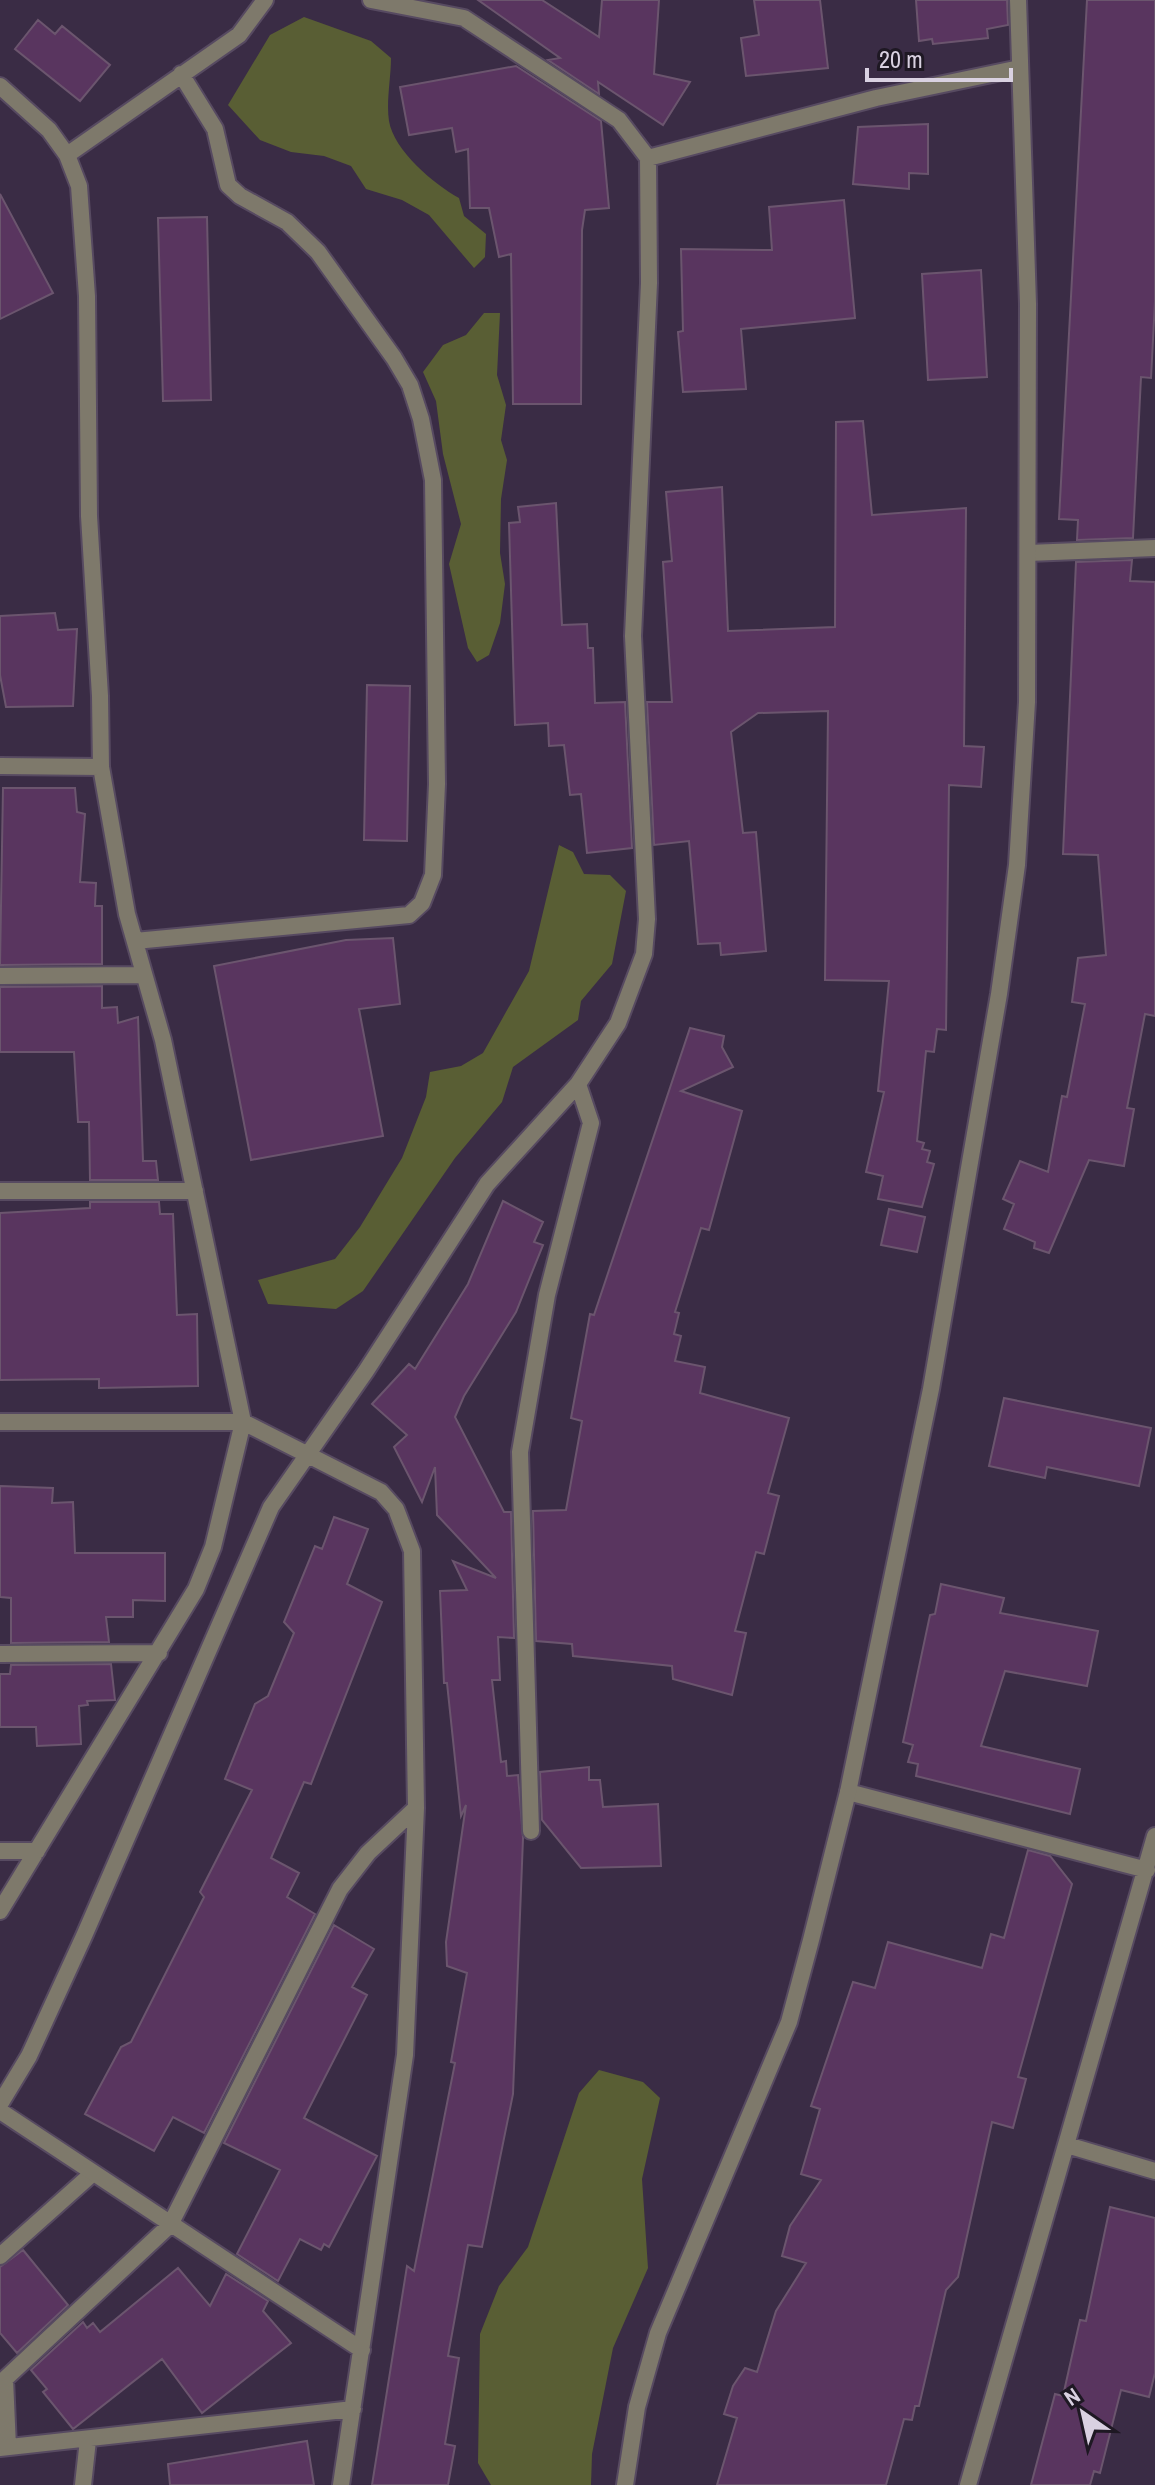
<svg xmlns="http://www.w3.org/2000/svg" width="1155" height="2485" viewBox="0 0 1155 2485" font-family="'Archivo Narrow',sans-serif">
	<rect width="100%" height="100%" fill="#3a2c45"/>
	<!-- green -->
	<path fill="#595e34" d="M304 17 371 41 391 58C391 78 386 102 389 121 394 151 434 184 459 198L464 216 486 234 485 257 474 268 429 215 402 200 366 189 351 166 324 156 291 152 260 140 228 105 270 35Z
		M484 313H500L497 375 506 405 501 440 507 460 501 499 500 553 505 584 500 623 489 655 477 662 468 648 449 564 461 524 443 454 436 401 423 372 443 345 466 335Z
		M559 845 573 852 584 874 610 875 626 891 612 964 581 1001 578 1020 513 1067 502 1102 455 1158 363 1291 336 1309 268 1304 258 1280 335 1259 360 1227 402 1158 426 1097 430 1072 461 1066 483 1053 529 971Z
		M599 2070 643 2082 660 2098 642 2179 648 2268 613 2348 592 2454 591 2485H491L478 2463 480 2334 499 2286 528 2247 579 2093Z"/>
	<!-- building -->
	<path fill="#59355f" stroke="#6b556e" stroke-width="2" d="M478 0H542L599 37 602 0H659L654 74 690 82 663 125 598 82 599 94 548 60 560 58Z
		M754 0H820L828 68 746 76 741 38 759 35Z
		M916 0H1007L1008 25 987 29 988 38 933 44 932 39 919 41Z
		M1087 0H1155V301L1151 378 1141 377 1133 538 1077 540 1078 520 1059 519Z
		M38 20 55 34 62 26 110 65 80 101 15 49Z
		M516 66 601 121 609 208 585 210 582 230 581 404H513L511 254 499 257 489 208H470L468 149 456 152 452 128 409 135 400 87Z
		M928 124V174L909 173V189L853 184 858 127Z
		M0 194 53 293 0 319Z
		M844 200 855 318 741 329 746 389 683 392 678 332 683 331 681 249 772 250 769 207Z
		M207 217 211 400 163 401 158 218Z
		M981 270 987 377 928 380 922 274Z
		M863 421 872 515 966 508 964 746 984 747 981 787 949 785 946 1030 937 1029 934 1052 926 1051 917 1141 924 1143 922 1149 930 1151 927 1162 934 1164 922 1207 878 1199 883 1176 866 1172 884 1092 878 1091 889 981 825 980 828 711 758 713 731 732 743 833 756 832 766 951 721 955 720 943 698 944 689 841 654 845 647 702H672L663 562 672 561 666 492 722 487 728 631 835 627 836 422Z
		M556 503 562 625 587 624 588 648H593L595 703 625 702 632 848 587 853 581 794 570 795 564 745 549 746 548 723 515 725 509 523 520 522 518 507Z
		M1132 560 1130 581 1155 582V1016L1145 1014 1127 1108 1134 1109 1124 1166 1089 1160 1049 1253 1034 1248 1035 1242 1004 1229 1014 1204 1003 1199 1020 1161 1048 1172 1062 1096 1067 1097 1085 1004 1072 1002 1078 958 1106 955 1098 855 1063 854 1076 562Z
		M55 613 58 630 77 629 73 706 6 707 0 675V616Z
		M367 685 410 686 407 841 364 840Z
		M3 788H75L77 812 85 814 80 882 96 883 95 906H102V964L0 965Z
		M393 938 400 1004 359 1009 383 1136 251 1160 214 966 346 940Z
		M102 986V1008L117 1007 118 1023 138 1017 143 1161H156L158 1180H90L89 1122H78L74 1052H0V987Z
		M690 1028 724 1036 722 1047 733 1067 681 1091 742 1111 709 1230 701 1228 675 1312 679 1313 674 1334 681 1336 675 1361 705 1367 700 1393 789 1418 768 1493 779 1496 764 1554 756 1552 735 1631 746 1633 732 1695 673 1679 672 1666 573 1656 572 1644 536 1641 533 1511 566 1510 582 1421 571 1418 590 1314 594 1315Z
		M503 1201 543 1222 534 1242 543 1245 516 1312 464 1396 455 1417 504 1512H511L514 1638 498 1637 500 1680H492L501 1762 506 1761 507 1776 518 1775 523 1838 513 2094 482 2247 468 2245 448 2356 459 2358 445 2444 455 2446 448 2485H372L407 2266 414 2271 455 2063 451 2062 467 1973 447 1966 446 1942 466 1805 461 1816 447 1683H444L440 1591 467 1590 453 1561 496 1578 437 1515 435 1467 422 1502 394 1447 407 1435 372 1404 409 1364 415 1369 468 1284Z
		M90 1202H159L160 1214H173L177 1315 197 1314 198 1386 99 1388V1379L0 1380V1213L90 1208Z
		M889 1209 925 1217 917 1252 881 1245Z
		M1004 1398 1151 1428 1139 1486 1047 1467 1045 1478 989 1466Z
		M0 1486 53 1488 52 1503 73 1502 75 1553H165V1601L133 1600V1617H106L109 1642 11 1643V1598L0 1597Z
		M334 1517 368 1529 347 1584 382 1602 311 1784 304 1782 271 1858 299 1873 287 1897 315 1914 204 2133 173 2117 154 2151 85 2114 121 2047 131 2042 204 1897 200 1892 252 1790 225 1779 255 1704 268 1696 294 1633 284 1622 315 1546 322 1549Z
		M941 1584 1004 1598 1000 1613 1098 1631 1087 1686 1005 1671 981 1746 1080 1769 1070 1814 916 1776 918 1764 908 1762 913 1745 903 1742 930 1615 935 1614Z
		M111 1664 115 1700 87 1701 88 1705 79 1706 81 1744 37 1746 36 1727H0V1674H10L11 1665Z
		M589 1767V1780H600L603 1807 658 1804 661 1866 581 1868 542 1820 540 1772Z
		M1028 1850 1050 1856 1072 1884 1018 2077 1026 2079 1013 2128 992 2122 958 2277 946 2290 919 2406H915L912 2420 904 2419 886 2485H717L737 2418 724 2414 733 2386 745 2368 757 2372 776 2311 806 2263 782 2256 790 2226 821 2180 801 2174 820 2109 811 2106 853 1982 875 1988 888 1942 982 1968 991 1934 1004 1938Z
		M334 1925 374 1949 352 1987 367 1995 304 2118 377 2156 329 2247 324 2244 321 2250 300 2239 278 2281 237 2254 280 2170 224 2143Z
		M1110 2207 1155 2218V2373L1149 2397 1121 2390 1100 2473 1094 2471 1090 2485H1031L1055 2394 1063 2396 1080 2320 1086 2321Z
		M23 2250 68 2305 17 2353 0 2333V2267Z
		M178 2268 210 2306 226 2274 268 2301 263 2311 291 2343 202 2413 162 2359 73 2429 43 2392 47 2389 31 2370 83 2322 87 2328 93 2323 100 2332Z
		M307 2441 314 2485H170L168 2464Z"/>
	<g fill="none" stroke-linecap="round" stroke-linejoin="round">
		<defs>
			<path id="service" d="M1028 553 1155 548
				M0 2256 93 2173"/>
			<path id="minor" d="M0 86 49 130 67 155 79 186 87 296 89 516 100 696 101 767 127 914 163 1040 243 1422 213 1547 196 1589 0 1911
				M67 155 239 35 265 0
				M648 158 876 98 1020 68
				M0 766 101 767
				M135 941 409 915 422 903 433 875 437 784 433 480 421 419 410 385 394 358 318 252 287 222 240 196 228 185 215 129 181 74
				M0 976 144 975
				M0 1191H195
				M0 1422H243L381 1492 396 1509 412 1551 416 1808 405 2055 341 2485
				M0 1654 159 1653
				M848 1792 1147 1870
				M531 1831 520 1452 547 1295 591 1123 578 1084
				M0 1851H37
				M0 2104 29 2056 84 1936 271 1507 366 1371 487 1184 578 1084 618 1023 644 954 647 919 633 636 649 283 648 158 619 120 464 18 371 0
				M0 2111 362 2350
				M1067 2145 1155 2171
				M8 2447 5 2379 170 2225 340 1889 368 1853 416 1808
				M0 2448 353 2409
				M83 2485 88 2440
				M968 2485 1155 1836"/>
			<path id="tertiary" d="M625 2485 637 2407 658 2333 789 2022 811 1940 848 1792 931 1389 999 994 1017 865 1027 702 1028 304 1018 0"/>
		</defs>
		<!-- service casing -->
		<use href="#service" stroke="#574a61" stroke-width="20"/>
		<!-- minor casing -->
		<use href="#minor" stroke="#574a61" stroke-width="20"/>
		<!-- tertiary casing -->
		<use href="#tertiary" stroke="#574a61" stroke-width="20"/>
		<!-- service -->
		<use href="#service" stroke="#7e796b" stroke-width="16"/>
		<!-- minor -->
		<use href="#minor" stroke="#7e796b" stroke-width="16"/>
		<!-- tertiary -->
		<use href="#tertiary" stroke="#7e796b" stroke-width="16"/>
	</g>
	<!-- north arrow -->
	<g transform="translate(1083 2413) rotate(326)" stroke="#1e1823" stroke-width="6" paint-order="stroke">
	<path d="M0-6L14 30L0 20L-14 30Z" fill="#d9d1e1"/>
	<text y="-12" font-size="22" font-weight="bold" text-anchor="middle" fill="#d9d1e1">N</text>
	</g>
	<!-- scale -->
	<path d="M867 68v12h144v-12" fill="none" stroke="#d9d1e1" stroke-width="4"/>
	<text x="879" y="68" font-size="24" fill="#d9d1e1" stroke="#1e1823" stroke-width="6" paint-order="stroke">20 m</text>
</svg>
